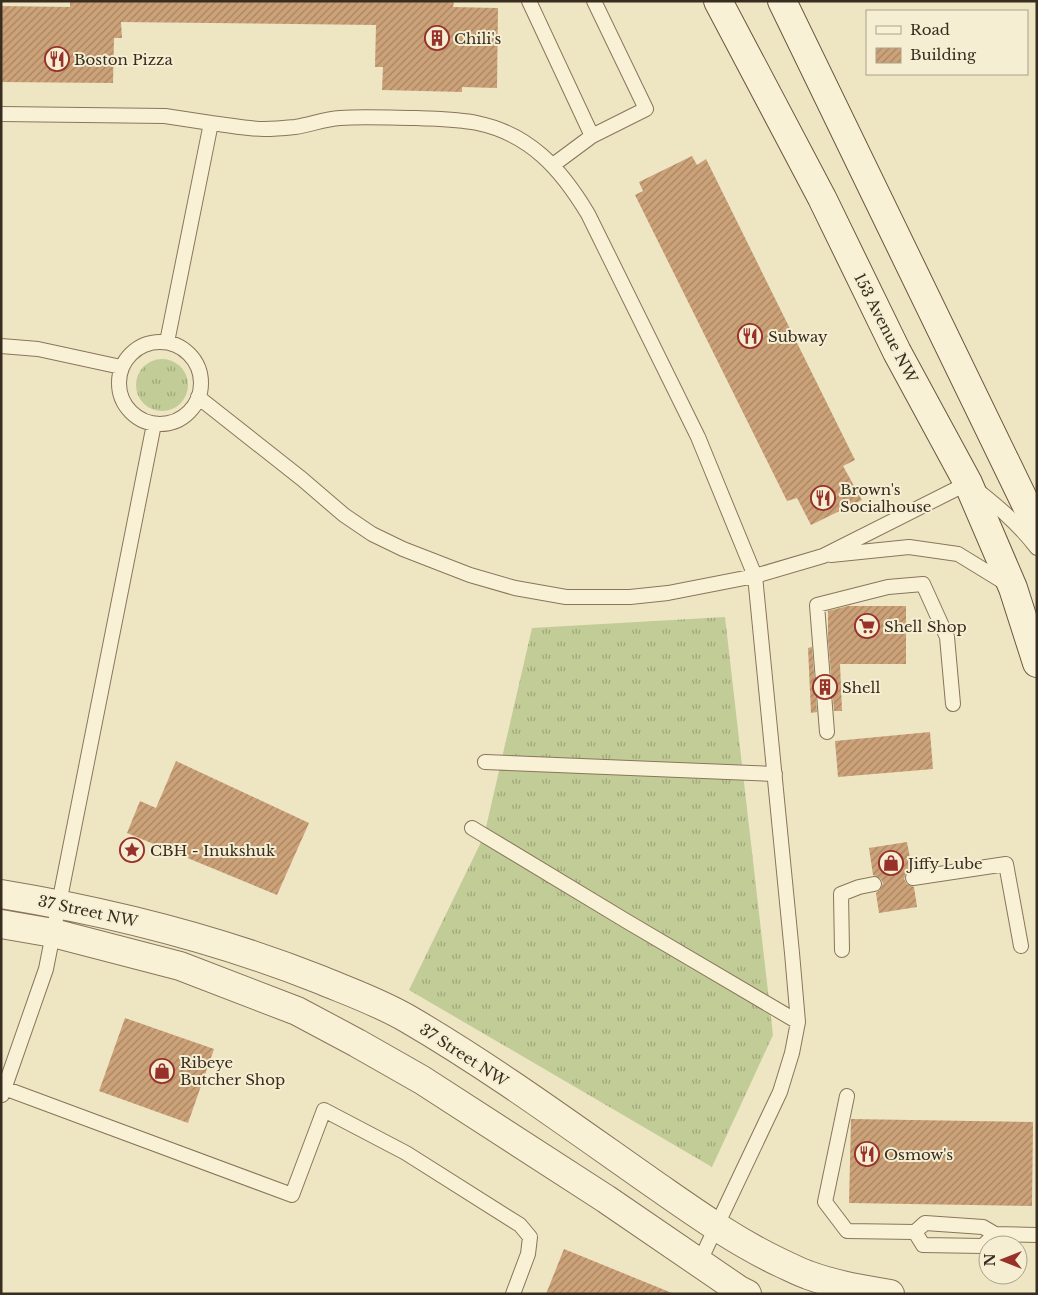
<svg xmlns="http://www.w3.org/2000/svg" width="1038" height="1295" viewBox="0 0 1038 1295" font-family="'Libre Baskerville',serif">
	<defs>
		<pattern id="grass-tufts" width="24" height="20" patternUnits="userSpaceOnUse" patternTransform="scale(1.25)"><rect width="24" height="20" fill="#c2cc97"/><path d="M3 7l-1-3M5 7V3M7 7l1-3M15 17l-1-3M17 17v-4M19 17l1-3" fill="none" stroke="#9fa67b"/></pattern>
		<pattern id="building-hatch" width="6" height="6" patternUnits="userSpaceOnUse" patternTransform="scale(1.25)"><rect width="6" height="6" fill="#cca279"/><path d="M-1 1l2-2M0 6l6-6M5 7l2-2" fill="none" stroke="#a78463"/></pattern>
	</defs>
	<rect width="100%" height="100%" fill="#eee5c3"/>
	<!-- grass -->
	<path fill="url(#grass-tufts)" d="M136 385a26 26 0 1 1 52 0a26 26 0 1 1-52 0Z
		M725 617 773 1035 712 1167 409 990 484 836 532 628Z"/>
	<!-- building -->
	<path fill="url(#building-hatch)" d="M70 1H454L453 7 498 8 497 88 462 87V92L382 90 383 67H375L376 25 121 22 122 38H114L113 83 1 82V6L70 7Z
		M692 156 697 165 706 159 855 460 843 466 862 500 811 525 797 498 787 501 635 195 643 191 639 182Z
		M848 606H906V664H840L842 711H834L828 639V611Z
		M812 647 817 712 811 713 808 648Z
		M930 732 933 769 838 777 835 741Z
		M176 761 309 823 277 895 127 833 140 801 156 808Z
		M907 842 912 869 907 872 904 879 907 884 914 887 917 907 879 913 876 893 880 890 883 883 880 878 873 875 869 848Z
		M125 1018 214 1049 188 1123 99 1091Z
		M851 1119 1033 1122 1032 1206 849 1203Z
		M564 1249 672 1293V1294H546Z"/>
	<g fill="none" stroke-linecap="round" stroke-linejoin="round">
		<defs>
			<path id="service" d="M529 1 592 136
				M1 114 165 116 211 123
				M553 165 592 136 646 109 594 1
				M167 342 211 123C229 125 247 129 264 129 274 129 285 128 295 127 310 125 324 119 340 118 365 116 390 118 416 118 436 119 457 119 477 123 530 134 561 169 588 214L698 437 755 576 792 953 798 1022 792 1053 780 1092 699 1263
				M119 383a41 41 0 1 1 82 0a41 41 0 1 1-82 0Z
				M1 346 38 349 121 367
				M198 397 302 479 344 515 372 534 403 549 470 575 515 588 566 597H630L668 593 755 576 823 556 968 483C994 503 1017 522 1037 548
				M831 555 909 547 958 554 1007 584
				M827 732 817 605 888 587 923 584 947 637 953 704
				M485 762 775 774
				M472 828 628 922 798 1022
				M913 878 1006 864 1021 946
				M842 950 841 894 859 887 874 884
				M4 1088 292 1195 324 1110 406 1153 520 1225 530 1237 528 1254 513 1294
				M2 1095 46 969 154 424
				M847 1096 825 1202 847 1231 915 1232 925 1223 983 1227 995 1234 1037 1235
				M915 1232 923 1245 983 1246 995 1234"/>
			<path id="minor" d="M1 894C110 912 218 939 321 980 350 992 381 1003 408 1019 492 1068 571 1126 651 1182 693 1211 734 1241 781 1263 790 1267 799 1272 808 1275 835 1285 862 1289 890 1294
				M1 924 53 933 180 966 297 1011 357 1043 422 1080 606 1199 739 1290 747 1294"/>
			<path id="secondary" d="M718 1 822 198 897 352 968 483 1013 588 1037 663
				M782 1 1037 527"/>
		</defs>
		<!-- service casing -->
		<use href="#service" stroke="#88765a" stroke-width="16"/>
		<!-- minor casing -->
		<use href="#minor" stroke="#88765a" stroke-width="30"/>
		<!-- secondary casing -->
		<use href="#secondary" stroke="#6a573d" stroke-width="30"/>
		<!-- service -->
		<use href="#service" stroke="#f9f1d6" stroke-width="14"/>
		<!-- minor -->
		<use href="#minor" stroke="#f9f1d6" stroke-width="28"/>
		<!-- secondary -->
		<use href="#secondary" stroke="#f9f1d6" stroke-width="28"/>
	</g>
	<!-- icons -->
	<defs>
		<symbol id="building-ring" viewBox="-11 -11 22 22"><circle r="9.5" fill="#f6eed3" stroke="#983129" stroke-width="1.5"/><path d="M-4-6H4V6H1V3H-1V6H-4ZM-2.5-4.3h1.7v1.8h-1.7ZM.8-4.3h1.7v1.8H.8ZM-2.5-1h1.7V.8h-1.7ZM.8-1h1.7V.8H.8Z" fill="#983129"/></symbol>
		<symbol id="restaurant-ring" viewBox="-11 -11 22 22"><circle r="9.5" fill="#f6eed3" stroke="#983129" stroke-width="1.5"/><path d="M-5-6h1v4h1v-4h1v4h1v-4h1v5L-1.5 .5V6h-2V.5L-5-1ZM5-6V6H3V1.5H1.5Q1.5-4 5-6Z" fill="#983129"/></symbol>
		<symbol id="supermarket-ring" viewBox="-11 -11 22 22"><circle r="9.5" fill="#f6eed3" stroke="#983129" stroke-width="1.5"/><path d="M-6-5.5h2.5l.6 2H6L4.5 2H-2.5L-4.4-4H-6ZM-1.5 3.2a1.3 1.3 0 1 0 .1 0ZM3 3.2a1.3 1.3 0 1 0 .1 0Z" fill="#983129"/></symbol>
		<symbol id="sight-ring" viewBox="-11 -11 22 22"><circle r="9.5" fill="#f6eed3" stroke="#983129" stroke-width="1.5"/><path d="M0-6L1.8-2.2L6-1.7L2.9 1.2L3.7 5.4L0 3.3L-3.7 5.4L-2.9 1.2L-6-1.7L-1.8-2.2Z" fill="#983129"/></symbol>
		<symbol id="shop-ring" viewBox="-11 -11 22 22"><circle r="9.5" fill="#f6eed3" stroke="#983129" stroke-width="1.5"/><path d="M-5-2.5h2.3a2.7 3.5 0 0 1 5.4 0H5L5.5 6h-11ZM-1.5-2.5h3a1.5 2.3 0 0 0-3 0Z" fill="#983129"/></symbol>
	</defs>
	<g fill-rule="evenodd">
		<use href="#building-ring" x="423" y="24" width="28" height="28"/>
		<use href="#restaurant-ring" x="43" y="45" width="28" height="28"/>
		<use href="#restaurant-ring" x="736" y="322" width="28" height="28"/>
		<use href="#restaurant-ring" x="809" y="484" width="28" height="28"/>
		<use href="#supermarket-ring" x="853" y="612" width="28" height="28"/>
		<use href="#building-ring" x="811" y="673" width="28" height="28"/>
		<use href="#sight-ring" x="118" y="836" width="28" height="28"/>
		<use href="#shop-ring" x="877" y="849" width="28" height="28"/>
		<use href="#shop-ring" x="148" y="1057" width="28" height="28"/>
		<use href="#restaurant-ring" x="853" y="1140" width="28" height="28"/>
	</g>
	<g text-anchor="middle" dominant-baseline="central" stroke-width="4" stroke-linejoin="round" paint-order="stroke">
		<!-- poi labels -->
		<g font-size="15" fill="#382d1e" stroke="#f6eed3" text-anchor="start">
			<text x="454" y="38">Chili's</text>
			<text x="74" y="59">Boston Pizza</text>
			<text x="768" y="336">Subway</text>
			<text x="840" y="489">Brown's<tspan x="840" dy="17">Socialhouse</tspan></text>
			<text x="884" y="626">Shell Shop</text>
			<text x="842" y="687">Shell</text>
			<text x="150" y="850">CBH - Inukshuk</text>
			<text x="908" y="863">Jiffy Lube</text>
			<text x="180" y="1062">Ribeye<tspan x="180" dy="17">Butcher Shop</tspan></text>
			<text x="884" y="1154">Osmow's</text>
		</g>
		<!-- street labels -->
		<g font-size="15" fill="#382d1e" stroke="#f6eed3">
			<text transform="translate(886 328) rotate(63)">153 Avenue NW</text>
			<text transform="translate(88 911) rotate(12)">37 Street NW</text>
			<text transform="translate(464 1055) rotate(33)">37 Street NW</text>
		</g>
	</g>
	<!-- border -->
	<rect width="1038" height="1295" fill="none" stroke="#382d1e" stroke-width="5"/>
	<!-- legend -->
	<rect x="866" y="10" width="162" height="65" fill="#f6eed3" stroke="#aaa18b"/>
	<rect x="876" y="26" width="25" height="8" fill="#f9f1d6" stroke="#aaa18b"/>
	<text x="910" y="35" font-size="15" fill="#382d1e">Road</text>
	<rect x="876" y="48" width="25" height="15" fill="url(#building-hatch)" stroke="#aaa18b"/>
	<text x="910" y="60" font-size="15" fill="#382d1e">Building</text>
	<!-- north arrow -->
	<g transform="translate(1003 1260) rotate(270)"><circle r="24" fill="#f6eed3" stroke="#aaa18b"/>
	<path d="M0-4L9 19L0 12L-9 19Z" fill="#983129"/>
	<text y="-8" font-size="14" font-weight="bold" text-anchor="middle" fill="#382d1e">N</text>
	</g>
</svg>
